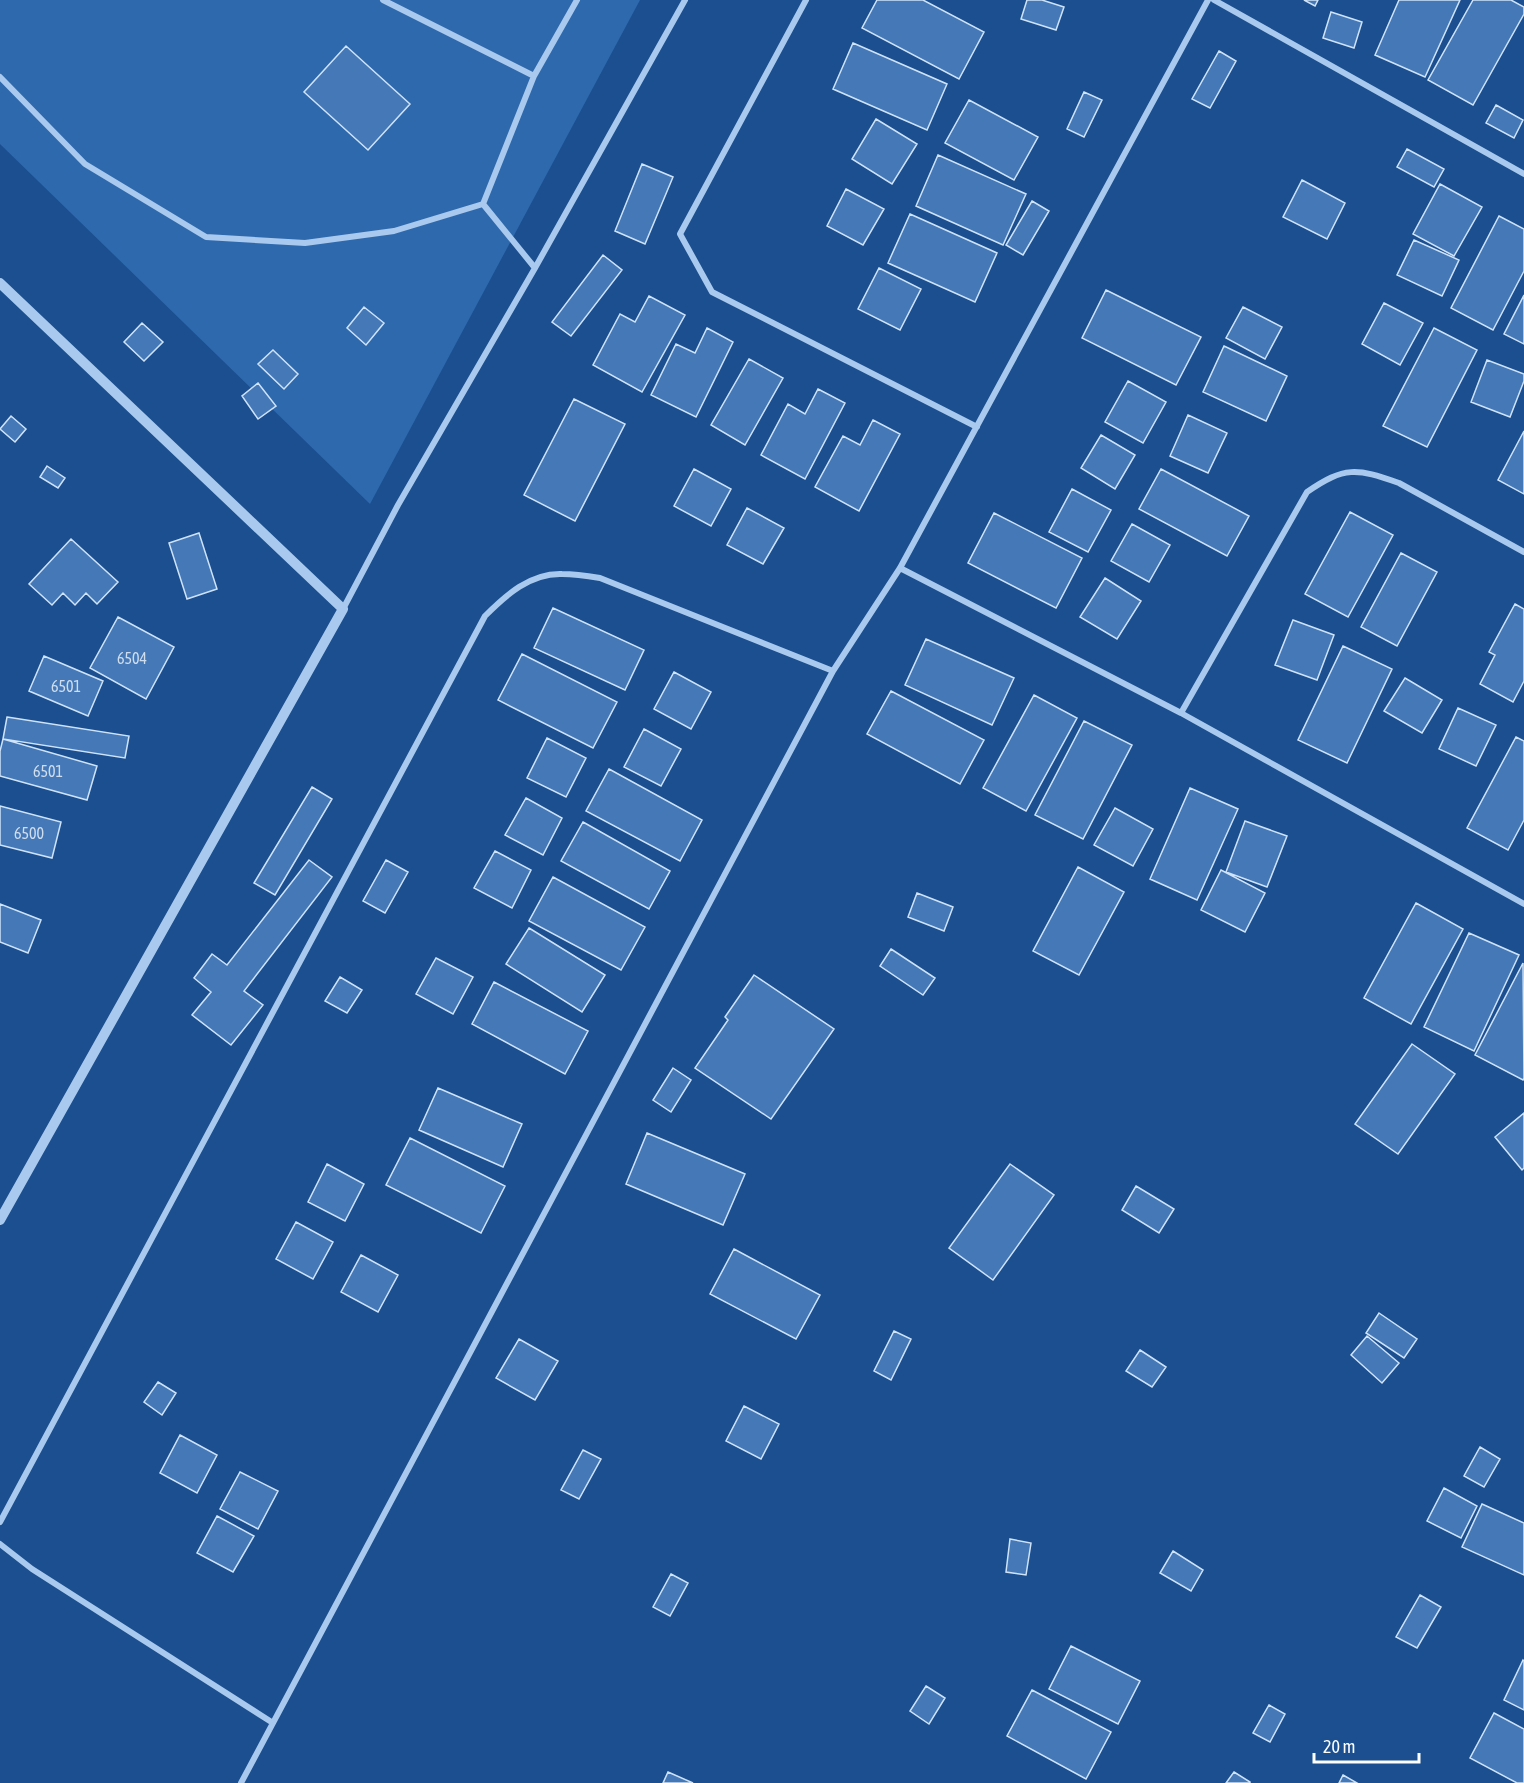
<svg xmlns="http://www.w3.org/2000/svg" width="1524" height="1783" viewBox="0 0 1524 1783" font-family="'Asap Condensed',sans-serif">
	<rect width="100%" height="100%" fill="#1b4f8f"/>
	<!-- green -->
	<path fill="#2e69ad" d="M0 0H640L370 504 0 144Z"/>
	<!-- building -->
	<path fill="#4478b7" stroke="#cfe3fa" stroke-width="1.5" d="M877 0H923L984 32 959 79 862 28Z
		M1027 0H1042L1064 7 1056 30 1021 19Z
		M1304 0H1318L1315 6Z
		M1399 0H1460L1425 77 1375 55Z
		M1473 0H1511L1524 7V14L1473 105 1428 80Z
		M1331 12 1362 22 1354 48 1323 38Z
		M853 43 947 84 927 130 833 89Z
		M346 46 410 104 368 150 304 92Z
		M1219 51 1236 61 1210 108 1192 99Z
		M1084 92 1102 100 1084 137 1067 129Z
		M969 100 1038 137 1014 180 945 143Z
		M1496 105 1523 120 1514 138 1486 123Z
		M876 119 917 144 892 184 852 159Z
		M1407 149 1444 169 1434 187 1397 167Z
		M938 155 1026 194 1003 245 916 206Z
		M642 164 673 177 645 244 615 231Z
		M1302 180 1345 203 1327 239 1283 217Z
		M1440 184 1482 207 1454 256 1413 234Z
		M846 189 884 209 863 245 827 226Z
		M1032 201 1049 211 1023 255 1006 245Z
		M910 214 997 253 975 302 888 263Z
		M1499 216 1524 229V271L1493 330 1451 308Z
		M1414 240 1459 260 1442 296 1397 275Z
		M603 255 622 270 571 336 552 322Z
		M879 268 921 289 900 330 858 309Z
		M1106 290 1201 337 1176 385 1082 338Z
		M1524 295V344L1504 334Z
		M649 296 685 315 642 392 593 365 620 314 635 322Z
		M1384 303 1423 323 1400 365 1362 344Z
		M364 307 384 323 366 345 347 328Z
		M1243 307 1282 327 1265 359 1226 338Z
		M142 323 163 342 144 361 124 342Z
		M707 328 733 342 696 417 651 395 676 344 695 353Z
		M1434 328 1477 350 1427 447 1383 426Z
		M1224 346 1287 376 1266 421 1203 392Z
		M273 350 298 374 284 389 258 364Z
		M749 359 783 378 745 445 711 425Z
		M1487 360 1524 374V381L1510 417 1471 402Z
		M1128 381 1166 402 1143 443 1105 422Z
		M258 383 276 406 258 419 242 396Z
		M818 389 845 403 805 479 761 455 788 404 805 414Z
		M574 399 625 424 575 521 524 495Z
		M1188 415 1227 433 1208 473 1170 456Z
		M11 416 26 429 15 442 0 429Z
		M873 420 900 434 859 511 815 487 843 436 860 445Z
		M1524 431V494L1498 480Z
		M1101 435 1135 455 1115 489 1081 468Z
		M47 466 65 478 58 488 40 477Z
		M694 469 731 489 711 526 674 506Z
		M1161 469 1249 516 1227 556 1139 509Z
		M1072 489 1111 510 1088 552 1049 532Z
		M747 508 784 528 763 564 727 545Z
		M1350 512 1393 535 1348 617 1305 594Z
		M994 513 1082 558 1056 608 968 563Z
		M1132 524 1170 545 1149 582 1111 561Z
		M199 533 217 589 187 599 169 543Z
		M71 539 118 582 97 604 86 593 75 605 63 593 52 605 29 584Z
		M1401 553 1437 572 1397 646 1361 627Z
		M1105 578 1141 601 1117 639 1080 617Z
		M1515 604 1524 609V681L1513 702 1480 684 1495 655 1489 652Z
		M553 608 644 650 625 690 534 648Z
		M118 617 174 647 146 699 90 668Z
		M1293 620 1334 635 1317 680 1275 665Z
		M926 639 1014 678 992 725 905 685Z
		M1343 646 1392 669 1347 763 1298 740Z
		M522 654 617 702 593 748 498 700Z
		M44 656 103 681 88 716 29 691Z
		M674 672 711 692 691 729 654 709Z
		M1405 678 1442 700 1422 733 1384 711Z
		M891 691 984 740 960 784 867 734Z
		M1034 695 1077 718 1026 811 983 788Z
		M1458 708 1496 725 1476 766 1439 749Z
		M7 717 129 736 125 758 3 739Z
		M1084 721 1132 745 1083 839 1035 815Z
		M644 729 681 749 661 786 624 767Z
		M1516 737 1524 741V820L1508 850 1467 828Z
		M547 738 586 758 566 797 527 778Z
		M3 739 97 766 87 800 0 776V751Z
		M609 769 702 820 680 861 586 811Z
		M312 787 332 799 275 895 254 883Z
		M1190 788 1238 809 1197 900 1150 879Z
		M526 798 562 818 543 855 505 835Z
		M0 806 61 822 52 858 0 845Z
		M1115 808 1153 829 1133 866 1094 845Z
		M1245 821 1287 836 1267 887 1226 872Z
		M583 822 670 871 649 909 561 861Z
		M495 851 531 870 512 908 474 888Z
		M309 860 332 877 244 991 263 1005 231 1045 192 1015 211 992 194 978 212 954 227 965Z
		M386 860 408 872 385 913 363 901Z
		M1078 867 1124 892 1079 975 1033 951Z
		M1221 870 1265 893 1245 932 1201 910Z
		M553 877 645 927 621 970 529 921Z
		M917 893 953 907 944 931 908 917Z
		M1416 903 1463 929 1411 1024 1364 998Z
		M0 904 41 920 28 953 0 942Z
		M529 928 605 975 582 1012 506 964Z
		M1469 933 1519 955 1474 1051 1424 1027Z
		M891 949 935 978 923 995 880 966Z
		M436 958 473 977 453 1014 416 994Z
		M1523 963 1524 1078 1523 1080 1475 1055Z
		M754 975 834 1029 771 1119 695 1068 728 1020 725 1017Z
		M340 977 362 990 347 1013 325 1001Z
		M494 982 588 1031 565 1074 472 1024Z
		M1412 1044 1455 1074 1398 1154 1355 1124Z
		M673 1068 691 1080 671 1112 653 1100Z
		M438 1088 522 1124 503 1167 419 1130Z
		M1524 1113V1168L1522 1170 1495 1137Z
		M647 1133 745 1174 723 1225 626 1184Z
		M410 1138 505 1186 481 1233 386 1185Z
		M327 1164 364 1184 345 1221 308 1202Z
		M1010 1164 1054 1195 993 1280 949 1248Z
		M1136 1186 1174 1209 1159 1233 1122 1210Z
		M296 1222 333 1242 313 1279 276 1259Z
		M734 1249 820 1295 796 1339 710 1294Z
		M361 1255 398 1275 378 1312 341 1292Z
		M1379 1313 1417 1339 1404 1358 1366 1333Z
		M894 1331 911 1339 891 1380 874 1371Z
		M1367 1336 1399 1363 1382 1383 1351 1355Z
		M519 1339 558 1361 535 1400 496 1378Z
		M1140 1350 1166 1367 1152 1387 1126 1371Z
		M158 1382 176 1393 162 1415 144 1402Z
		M744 1406 779 1424 761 1459 726 1441Z
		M180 1435 217 1455 197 1493 160 1473Z
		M1480 1447 1500 1459 1484 1487 1464 1476Z
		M583 1450 601 1459 579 1499 561 1490Z
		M240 1472 278 1491 258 1529 220 1509Z
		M1444 1488 1477 1506 1461 1538 1427 1521Z
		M1482 1504 1524 1523V1575L1462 1547Z
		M217 1516 254 1536 233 1572 197 1553Z
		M1010 1539 1031 1543 1026 1575 1006 1572Z
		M1173 1551 1203 1570 1191 1591 1160 1573Z
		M671 1574 688 1583 670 1616 653 1607Z
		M1420 1595 1441 1607 1417 1648 1396 1637Z
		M1071 1646 1140 1681 1118 1724 1049 1689Z
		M1523 1660 1524 1661V1710L1504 1700Z
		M926 1686 945 1698 929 1724 910 1711Z
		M1032 1690 1111 1732 1086 1779 1007 1736Z
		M1269 1705 1285 1714 1270 1742 1253 1733Z
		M1494 1713 1524 1729V1783H1517L1470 1758Z
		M668 1772 693 1783H663Z
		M1234 1772 1250 1782V1783H1226Z
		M1343 1775 1357 1783H1339Z"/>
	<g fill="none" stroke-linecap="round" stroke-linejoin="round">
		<!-- minor -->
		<path stroke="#a9c9ee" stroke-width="6" d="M383 0 534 76
			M806 0 680 234 712 292 977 427
			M1214 0 1524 174
			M0 77 85 164 206 237 305 243 394 231 483 204
			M483 204 534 76 577 0
			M483 204 535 268
			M900 568 1181 713 1524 904
			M343 609 398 505 535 268 685 0
			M1181 713 1307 492C1345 466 1356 468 1399 483L1524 552
			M0 1522 485 616C506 595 530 573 562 574 575 574 588 576 600 578L833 671
			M0 1544 32 1569 273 1723
			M241 1783 833 671 900 568 1208 0"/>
		<!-- tertiary -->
		<path stroke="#a9c9ee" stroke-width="10" d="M0 283 343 609 0 1220"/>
	</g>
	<g text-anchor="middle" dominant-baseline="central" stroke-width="6" stroke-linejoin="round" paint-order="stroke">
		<!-- number labels -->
		<g font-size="16" fill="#d0dded">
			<text x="132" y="658">6504</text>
			<text x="66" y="686">6501</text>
			<text x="48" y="771">6501</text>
			<text x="29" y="833">6500</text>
		</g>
	</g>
	<!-- scale -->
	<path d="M1314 1753v9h105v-9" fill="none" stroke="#ffffff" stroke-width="3"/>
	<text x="1323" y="1753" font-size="18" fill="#ffffff" stroke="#1b4f8f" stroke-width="4.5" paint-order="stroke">20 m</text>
</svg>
